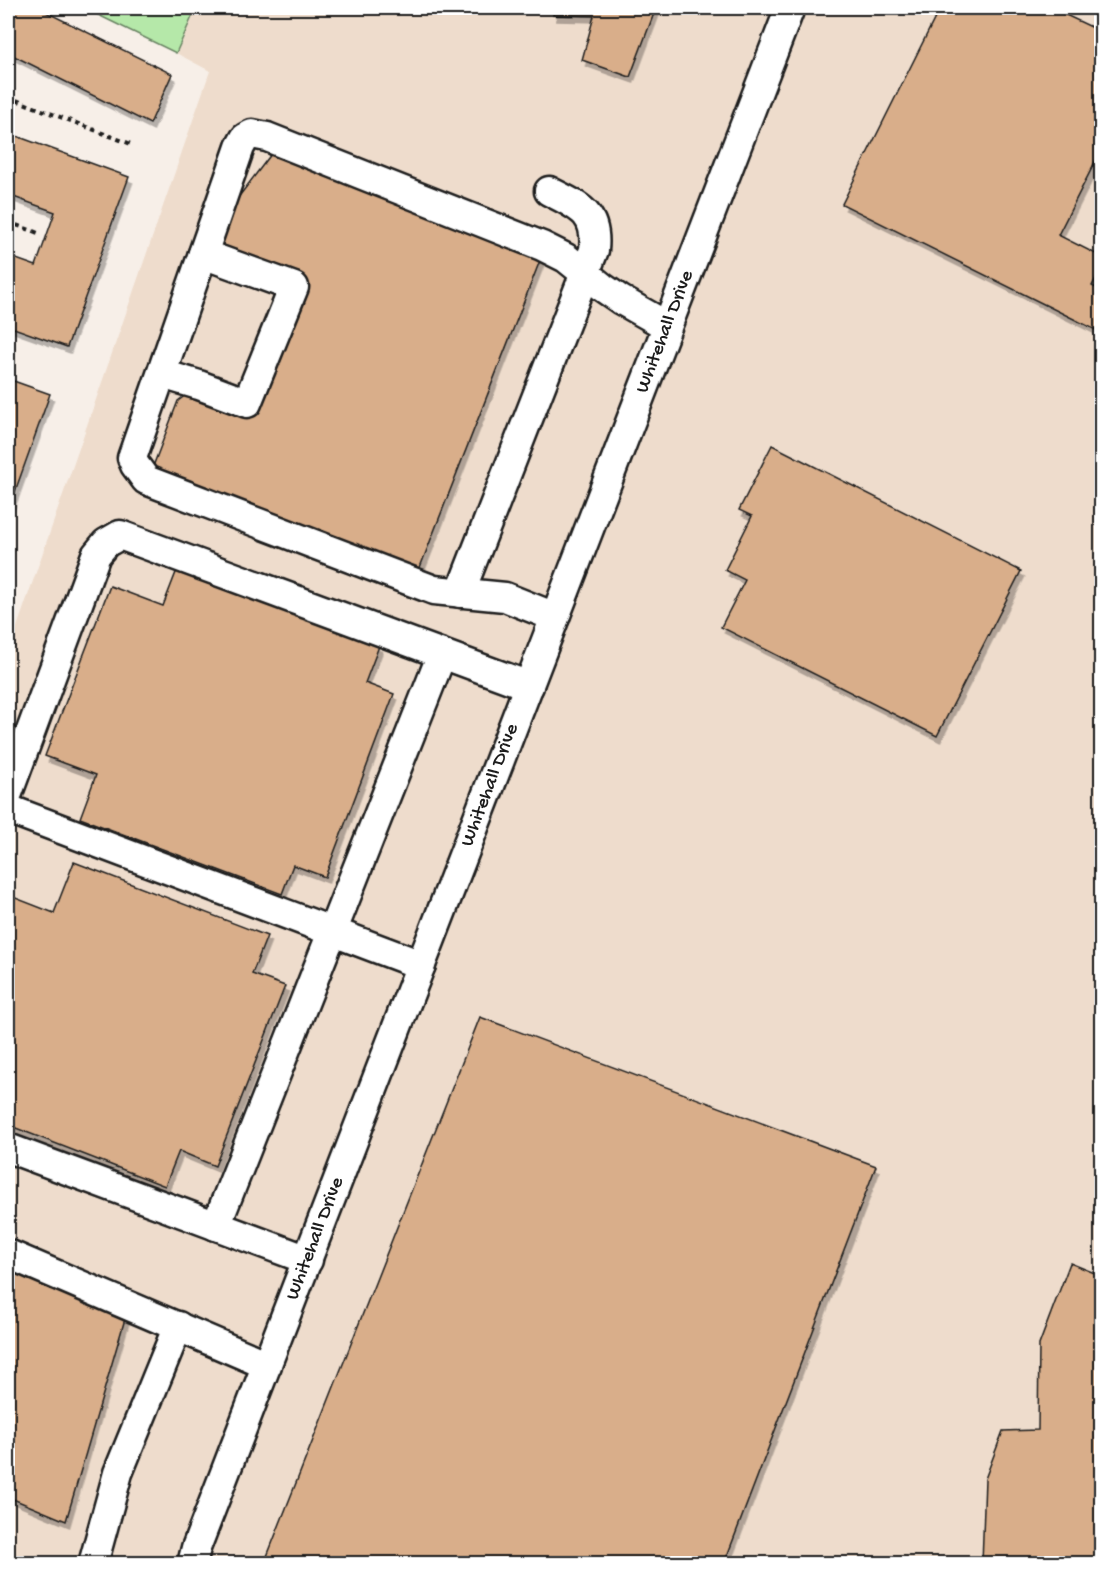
<svg xmlns="http://www.w3.org/2000/svg" width="1109" height="1571" viewBox="0 0 1109 1571" font-family="'Gochi Hand',sans-serif">
	<defs>
		<filter id="shadow"><feDropShadow dx="3.5" dy="6" stdDeviation="0" flood-color="#0004"/></filter>
	</defs>
	<rect width="100%" height="100%" fill="#f7efe8"/>
	<filter id="ink" filterUnits="userSpaceOnUse"><feTurbulence type="fractalNoise" baseFrequency=".0167" numOctaves="2"/><feDisplacementMap in="SourceGraphic" scale="12" xChannelSelector="R" yChannelSelector="G"/><feConvolveMatrix kernelMatrix="1 2 1 2 8 2 1 2 1" color-interpolation-filters="sRGB"/></filter>
	<g filter="url(#ink)">
		<!-- built -->
		<path fill="#eedccc" d="M196 8H1101V1563L8 1564V653L210 71 176 53Z"/>
		<!-- green -->
		<path fill="#b5e8a9" stroke="#688262" stroke-width="1.5" d="M84 8H196L176 53Z"/>
		<!-- building -->
		<path fill="#d9ae8a" stroke="#1c1c1c" stroke-width="1.5" filter="url(#shadow)" d="M8 8H38L172 74 150 124 8 53Z
			M554 8H656L630 77 582 60 594 16 553 15Z
			M940 8H1051L1102 32V148L1058 235 1102 257V267L1092 286 1102 291V333L842 204Z
			M8 133 129 177 67 347 8 326V256L36 266 55 212 8 195Z
			M272 153 541 258 417 575 152 469 178 401 199 385 247 403 294 287 216 259 234 203Z
			M8 379 50 394 8 511Z
			M772 445 1021 571 937 736 721 627 745 580 725 570 752 516 739 510Z
			M177 570 379 646 365 683 394 694 325 877 293 865 282 894 80 818 96 775 45 756 110 586 163 606Z
			M74 862 267 936 252 974 285 986 215 1166 179 1151 165 1186 8 1125V895L54 913Z
			M480 1017 876 1166 724 1564H264Z
			M1070 1263 1102 1276V1564H982L985 1479 1003 1431 1038 1430 1039 1345Z
			M8 1266 127 1312 66 1521 8 1497Z"/>
		<g fill="none" stroke-linecap="round" stroke-linejoin="round">
			<defs>
				<g id="minor">
					<path d="M162 374 199 385 247 403 294 287 203 254"/>
					<path d="M460 593 594 250C598 212 578 206 549 191"/>
					<path d="M555 617 505 597 434 590 146 480 135 465 132 458 240 147 245 138 252 134 267 137 542 246 566 258 602 287 621 300 667 326"/>
					<path d="M8 793 96 555 106 543 120 535 529 686"/>
					<path d="M8 809 421 965"/>
					<path d="M8 1148 308 1260"/>
					<path d="M216 1226 442 654"/>
					<path d="M8 1254 267 1365"/>
					<path d="M93 1564 118 1473 178 1326"/>
					<path id="s1" d="M192 1564 196 1548 790 8"/>
				</g>
			</defs>
			<!-- minor casing -->
			<use href="#minor" stroke="#1c1c1c" stroke-width="33"/>
			<!-- path -->
			<path stroke="#1c1c1c" stroke-width="4" stroke-dasharray="4.5 4.5" stroke-linecap="butt" d="M8 97 131 144
				M8 222 41 234
				M8 343 12 344"/>
			<!-- minor -->
			<use href="#minor" stroke="#fff" stroke-width="28"/>
		</g>
	</g>
	<g text-anchor="middle" dominant-baseline="central" stroke-width="5" stroke-linejoin="round" paint-order="stroke">
		<!-- street labels -->
		<g font-size="20" fill="#1c1c1c" stroke="#fff">
			<text stroke="none"><textPath href="#s1" startOffset="1320">Whitehall Drive</textPath></text>
			<text stroke="none"><textPath href="#s1" startOffset="834">Whitehall Drive</textPath></text>
			<text stroke="none"><textPath href="#s1" startOffset="348">Whitehall Drive</textPath></text>
		</g>
	</g>
	<!-- margin -->
	<rect width="1109" height="1571" fill="none" stroke="#fff" stroke-width="30"/>
	<rect x="15" y="15" width="1079" height="1541" fill="none" stroke="#1c1c1c" stroke-width="2" filter="url(#ink)"/>
</svg>
